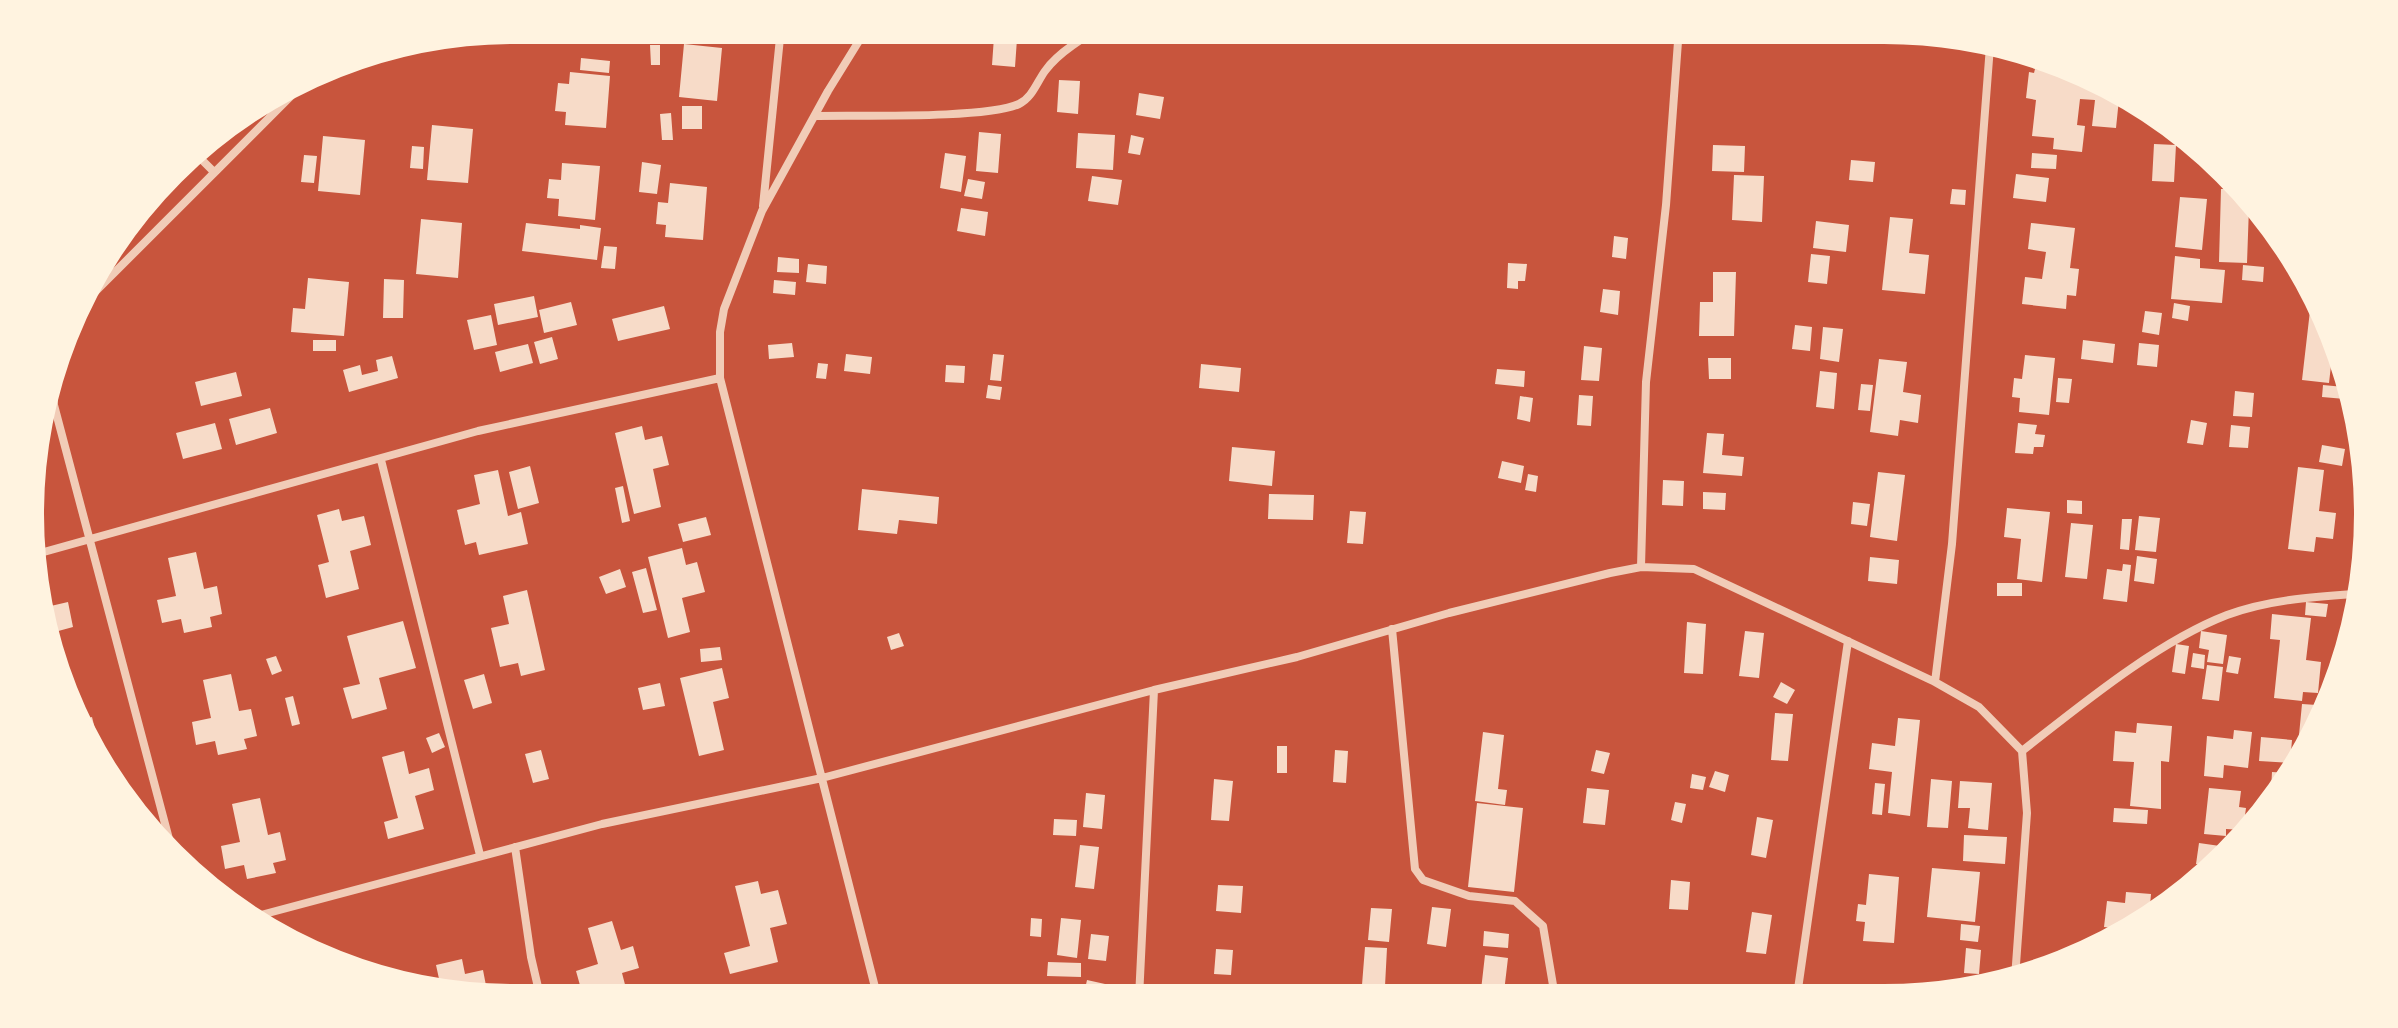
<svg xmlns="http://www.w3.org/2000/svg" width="2398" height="1028" viewBox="0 0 2398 1028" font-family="Montserrat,sans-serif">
	<rect width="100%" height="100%" fill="#c8553d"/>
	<!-- building -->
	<path fill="#f7dbc8" d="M994 37 1017 39 1015 67 992 65Z
		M684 44 722 48 717 101 679 97Z
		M650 45H660V65H651Z
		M581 58 610 61 609 73 580 70Z
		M2053 61 2119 99 2116 128 2092 126 2095 100 2080 99 2077 125 2085 126 2082 152 2053 149 2054 138 2032 136 2036 100 2026 98 2029 72 2034 73 2035 69 2052 71Z
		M570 72 610 76 606 128 565 125 566 112 555 111 558 83 569 84Z
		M1059 80 1080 81 1078 114 1057 112Z
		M1139 93 1164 97 1160 119 1136 115Z
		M682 106H702V129H682Z
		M671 113 673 140H662L660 114Z
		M432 125 473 129 468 183 427 180Z
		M979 132 1001 134 998 173 976 171Z
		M1078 133 1115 135 1113 170 1076 168Z
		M1131 135 1144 138 1140 155 1128 153Z
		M323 136 365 140 360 195 318 191Z
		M2154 144 2176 145 2174 182 2152 181Z
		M1713 145 1745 146 1744 172 1712 171Z
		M412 146 424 147 423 169 410 168Z
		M945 153 966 156 961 192 940 188Z
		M2032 153 2057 155 2056 169 2031 168Z
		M304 155 317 156 314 183 301 182Z
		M1851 160 1875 162 1873 182 1849 180Z
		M642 162 661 165 657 194 639 192Z
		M562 163 600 166 595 220 558 216 559 199 547 198 549 179 561 180Z
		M2016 174 2049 178 2046 202 2013 198Z
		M1734 175 1764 176 1762 222 1732 220Z
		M1092 176 1122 180 1118 205 1088 201Z
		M968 179 985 182 982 199 964 196Z
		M670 183 707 187 703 240 665 237 666 225 656 224 658 202 668 203Z
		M1952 189 1966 190 1965 205 1950 204Z
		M2221 189H2236L2249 207 2247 263 2219 262Z
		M2180 197 2207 199 2202 250 2175 247Z
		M961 208 988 212 985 236 957 231Z
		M1890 217 1913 219 1909 253 1929 255 1925 294 1882 290Z
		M421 219 462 223 458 278 416 274Z
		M1816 221 1849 225 1846 252 1813 248Z
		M526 223 580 229V225L601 228 597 260 522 251Z
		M2031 223 2075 228 2070 268 2079 269 2076 296 2067 295 2066 309 2022 304 2025 277 2042 279 2046 252 2028 249Z
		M1614 236 1628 238 1626 259 1612 257Z
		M604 246 617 247 615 269 601 268Z
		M1811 254 1830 256 1827 284 1808 282Z
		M2175 256 2200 259V268L2225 270 2222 303 2171 299Z
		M778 257 799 259V273L777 272Z
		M1508 263 1527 264 1525 281H1518V289L1507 288Z
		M808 264 827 266 826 284 806 282Z
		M2243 265 2264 267 2263 282 2242 280Z
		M1713 272H1736L1734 336H1699L1700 302H1713Z
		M308 278 349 282 344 336 291 332 293 308 305 309Z
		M384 279 404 280 403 318H383Z
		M774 280 796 282 795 295 773 293Z
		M1603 289 1620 291 1618 315 1600 312Z
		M534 296 538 317 498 325 494 304Z
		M571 302 577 325 544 333 539 310Z
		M2311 302 2321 303 2333 348 2329 383 2302 380Z
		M2174 303 2190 306 2188 321 2172 318Z
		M664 306 670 329 618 341 612 319Z
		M2145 311 2162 313 2159 335 2142 332Z
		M491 315 497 345 474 350 467 320Z
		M1795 325 1812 327 1810 351 1792 349Z
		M1823 327 1843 329 1839 362 1820 359Z
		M552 337 558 359 540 364 534 342Z
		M313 340H336V351H313Z
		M2083 340 2115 344 2113 363 2081 359Z
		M792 343 794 357 769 359 768 345Z
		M2139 343 2159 345 2157 367 2137 365Z
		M528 344 533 363 500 372 495 352Z
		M1584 346 1602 348 1599 381 1581 380Z
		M846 354 872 357 870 374 844 371Z
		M993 354 1004 355 1001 381 990 380Z
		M2025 355 2055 358 2049 415 2019 412 2020 398 2012 397 2014 378 2022 379Z
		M392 356 398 378 349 392 343 370 360 365 362 375 378 371 376 360Z
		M1708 358H1731V379H1709Z
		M1879 359 1907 362 1903 392 1921 395 1918 423 1900 420 1898 436 1870 432Z
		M818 363 828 364 826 379 816 378Z
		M1201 364 1241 368 1239 392 1199 388Z
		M946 365 965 366 964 383 945 382Z
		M1497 369 1525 371 1524 387 1495 384Z
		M1820 371 1837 373 1834 409 1816 407Z
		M236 372 242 396 201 406 195 382Z
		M2058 378 2072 379 2069 403 2056 402Z
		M1861 384 1873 385 1870 411 1858 410Z
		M988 385 1002 387 1000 400 986 398Z
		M2323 385 2344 387 2345 399 2322 397Z
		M2235 391 2254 393 2252 417 2233 416Z
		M1579 395 1593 396 1591 426 1577 425Z
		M1520 396 1533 398 1530 422 1517 419Z
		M270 408 277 433 236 445 229 419Z
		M2191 420 2207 423 2203 445 2187 443Z
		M215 423 222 449 183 459 176 433Z
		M2018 423 2037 425 2035 434 2045 435 2043 447H2034L2033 454 2015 453Z
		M2231 425 2250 427 2248 448 2229 447Z
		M642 426 645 440 662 436 669 465 653 469 661 507 634 514 615 433Z
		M1707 433 1724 434 1722 455 1744 457 1742 476 1703 473Z
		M2322 445 2345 449 2342 466 2319 462Z
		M1232 447 1275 451 1272 486 1229 481Z
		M1502 461 1524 466 1521 483 1498 478Z
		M530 466 539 503 518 509 509 472Z
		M2298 467 2324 470 2319 511 2336 513 2333 539 2316 537 2314 552 2288 549Z
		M498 470 508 516 521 512 528 544 479 555 476 542 465 545 457 510 480 504 474 475Z
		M1878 472 1905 475 1897 541 1870 537Z
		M1528 474 1538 476 1536 492 1525 490Z
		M1663 480 1684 481 1683 506 1662 505Z
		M623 486 630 521 622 523 615 488Z
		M862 489 939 497 937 524 899 520 897 534 858 530Z
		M1703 492 1726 493 1725 510 1703 509Z
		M1269 494 1314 495 1313 520 1268 519Z
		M2067 500 2082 501V514L2067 513Z
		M1853 502 1870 504 1867 526 1851 524Z
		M2007 508 2050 512 2042 582 2017 579 2021 539 2004 537Z
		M339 509 342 521 364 516 371 545 350 551 359 589 326 598 318 565 329 562 317 515Z
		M1350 511 1366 512 1363 544 1347 543Z
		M2139 516 2160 518 2156 552 2135 550Z
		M706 517 711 535 683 542 678 524Z
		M2122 519H2132L2129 550 2120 549Z
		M2071 523 2093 525 2087 579 2065 577Z
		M682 548 686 565 697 562 705 592 682 598 690 632 668 638 648 557Z
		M196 552 204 589 217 586 222 614 210 617 212 627 184 633 181 619 162 623 157 600 176 596 168 558Z
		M2137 556 2157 559 2154 584 2134 581Z
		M1870 557 1899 560 1897 584 1868 581Z
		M2123 564 2131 565 2127 602 2103 599 2107 569 2122 571Z
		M646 568 657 610 643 613 632 572Z
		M620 569 626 587 606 594 599 577Z
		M1997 583H2022V596H1997Z
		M527 590 545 670 521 676 518 663 500 667 491 628 509 624 503 596Z
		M68 602 73 627 51 633 42 608Z
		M2306 602 2328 604 2326 617 2305 615Z
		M2272 614 2311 618 2306 660 2321 662 2318 693 2303 692 2302 701 2274 698 2280 640 2270 639Z
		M403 621 416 668 379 678 387 709 352 719 343 688 360 684 347 636Z
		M1687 622 1706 624 1703 674 1684 673Z
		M1745 631 1764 633 1759 678 1739 676Z
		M2201 631 2227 635 2223 664 2207 662 2209 650 2199 648Z
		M899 633 904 646 891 650 887 637Z
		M2176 644 2189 646 2185 674 2172 672Z
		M720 647 722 660 701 662 700 649Z
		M2193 653 2205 655 2204 669 2191 667Z
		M276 656 282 671 272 675 266 659Z
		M2229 656 2241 658 2238 674 2226 672Z
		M2207 665 2223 667 2219 701 2202 699Z
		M722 668 729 698 713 702 724 750 699 756 680 678Z
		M231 674 239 711 251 709 257 736 244 739 247 749 218 755 215 741 196 745 192 722 211 718 203 680Z
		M484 674 492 703 473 709 464 680Z
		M1781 682 1795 690 1787 704 1773 697Z
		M660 683 665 706 643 710 638 688Z
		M293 696 300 724 292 726 285 698Z
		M2302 704 2317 705 2316 716H2320L2310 735H2299Z
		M1775 713 1793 714 1788 761 1771 760Z
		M92 717 100 749 95 751 98 763 80 720Z
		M1898 718 1920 720 1910 816 1888 813 1892 772 1869 769 1872 743 1895 746Z
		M2137 723 2172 726 2169 762 2161 761V809L2130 806 2134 762 2113 761 2115 731 2136 733Z
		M2234 730 2252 732 2248 768 2224 765 2223 778 2204 776 2207 736 2233 739Z
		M1483 732 1504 735 1498 789 1507 790 1505 805 1475 801Z
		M439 733 445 747 432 753 426 738Z
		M2261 737 2292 740 2290 763 2259 761Z
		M1277 746H1287V773H1277Z
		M541 750 549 779 533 783 525 754Z
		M1335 750 1348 751 1346 783 1333 782Z
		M1596 750 1610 753 1604 774 1591 771Z
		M404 751 409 774 429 768 434 790 415 796 424 829 388 839 384 822 398 818 382 757Z
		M1715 771 1729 775 1725 792 1709 787Z
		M2272 772 2289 773 2270 809Z
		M1692 774 1706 777 1703 790 1690 788Z
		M1214 779 1233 781 1229 821 1211 820Z
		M1931 779 1952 781 1948 828 1927 827Z
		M1960 781 1992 783 1988 830 1968 828 1970 808H1958Z
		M1875 783 1885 784 1882 815 1872 814Z
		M1587 788 1609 790 1605 825 1583 823Z
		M2209 788 2241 791 2239 807 2246 808 2243 830 2226 829V836L2204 834Z
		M1086 793 1105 795 1102 829 1083 827Z
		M260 798 268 835 280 832 286 860 273 863 276 873 247 879 244 865 225 869 221 846 240 842 232 804Z
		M1675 802 1686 804 1682 823 1671 820Z
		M1477 803 1523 808 1514 892 1468 887Z
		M2114 808 2148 810 2147 824 2113 822Z
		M1757 817 1773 820 1766 858 1751 855Z
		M1054 819 1077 820 1076 836 1053 835Z
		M1964 835 2007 837 2005 864 1963 861Z
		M2199 843 2220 846 2218 861 2213 867 2196 864Z
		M1080 845 1099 847 1094 889 1075 887Z
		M1932 868 1980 872 1975 922 1927 917Z
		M1869 874 1899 877 1894 943 1863 941 1865 922 1856 921 1858 904 1866 905Z
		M1671 880 1690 882 1688 910 1669 909Z
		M758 881 761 894 778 890 787 924 770 928 778 962 730 974 724 953 750 946 735 886Z
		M1218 885 1243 886 1241 913 1216 911Z
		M2126 892 2151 894 2149 917 2122 933V929L2104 927 2107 901 2125 903Z
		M1432 907 1451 909 1446 947 1427 944Z
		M1371 908 1392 909 1389 942 1368 940Z
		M1752 912 1772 915 1766 954 1746 952Z
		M1031 918 1042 919 1041 937 1030 936Z
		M1061 918 1081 920 1077 958 1057 955Z
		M612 921 621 950 633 946 639 968 622 973 629 1000H598L596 992 583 996 576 971 598 964 588 928Z
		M1961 924 1980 926 1978 942 1960 940Z
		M1484 931 1509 934 1508 948 1483 946Z
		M1091 934 1109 936 1106 961 1088 959Z
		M1365 947 1387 948 1385 986 1362 985Z
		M1966 948 1981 950 1979 974 1964 973Z
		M1216 949 1233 950 1231 975 1214 974Z
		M1485 955 1508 958 1504 992 1481 990Z
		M462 959 465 974 483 970 488 996 441 988 436 965Z
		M1048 962 1081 963V977L1047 976Z
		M1087 980 1105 984 1102 998H1083Z
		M1361 989 1389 991V997L1360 998Z"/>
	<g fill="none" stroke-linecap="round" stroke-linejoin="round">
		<!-- minor -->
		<path stroke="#f1ccb7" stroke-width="8" d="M867 28 828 91 762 211 724 309 720 332V378L878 999
			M815 116C858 115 986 119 1019 104 1032 98 1037 82 1045 71 1057 54 1086 34 1105 28
			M192 150 214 172
			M763 206 781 28
			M80 307 300 87
			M53 378 54 405 173 854
			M381 460 480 855
			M33 555 478 431 720 378
			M1641 567 1646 382 1666 205 1679 28
			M1392 629 1415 869 1423 880 1469 896 1515 901 1543 926 1555 997
			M1935 682 1952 544 1990 46
			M2022 751C2081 705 2157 642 2227 615 2268 600 2311 597 2354 594
			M515 847 531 957 541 1000
			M257 916 602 824 822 778 1154 690 1297 657 1449 613 1610 573 1641 567 1694 569 1935 682 1979 707 2022 751 2027 813 2015 978
			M1797 996 1848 641
			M1139 998 1154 690"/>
	</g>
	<!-- crop -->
	<path d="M0 0H2398V1028H0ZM514 42H1884A472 472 0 0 1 2356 514V514A472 472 0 0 1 1884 986H514A472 472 0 0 1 42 514V514A472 472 0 0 1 514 42Z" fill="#fff3e0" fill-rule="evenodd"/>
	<path fill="none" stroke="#fff3e0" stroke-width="4" d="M514 42H1884A472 472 0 0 1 2356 514V514A472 472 0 0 1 1884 986H514A472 472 0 0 1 42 514V514A472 472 0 0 1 514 42Z"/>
</svg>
